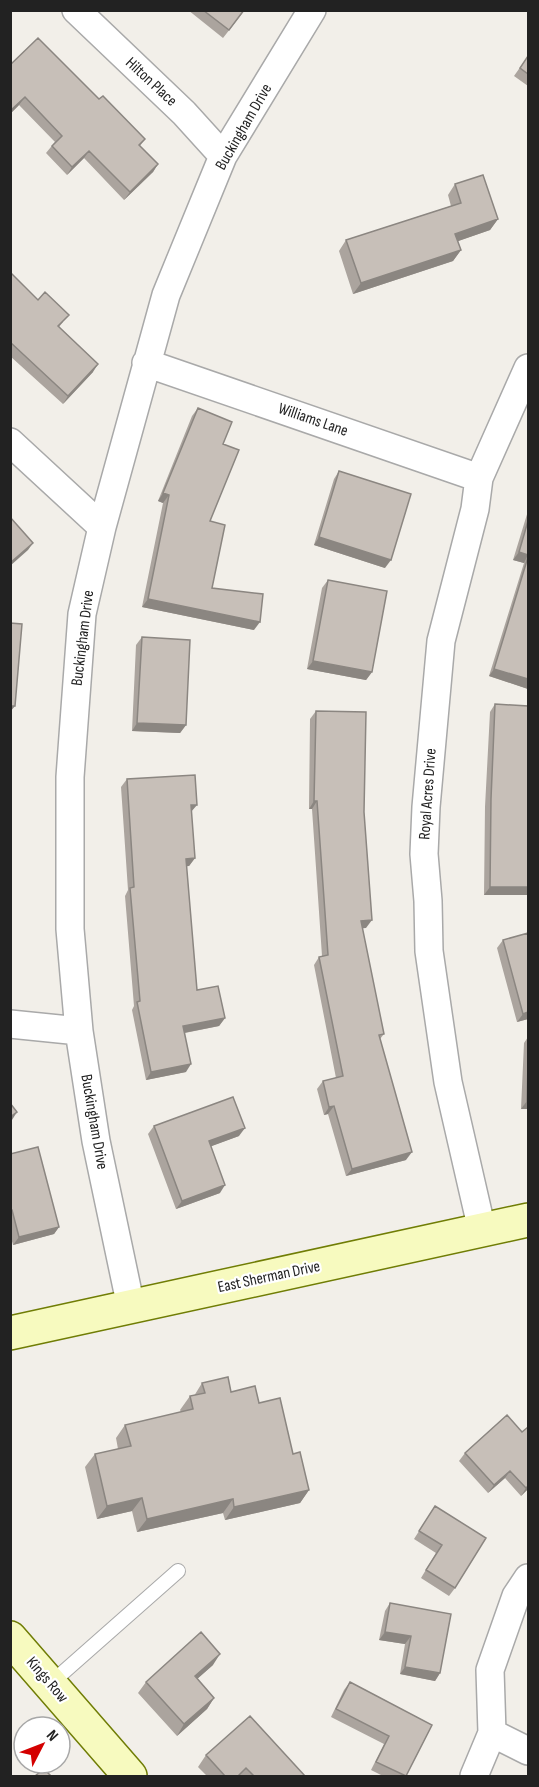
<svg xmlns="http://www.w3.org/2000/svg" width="539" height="1787" viewBox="0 0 539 1787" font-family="'Sofia Sans Condensed',sans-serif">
	<rect width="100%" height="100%" fill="#f2efe9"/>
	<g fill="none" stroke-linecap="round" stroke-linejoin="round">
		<defs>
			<path id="lane" d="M50 1684 178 1571"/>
			<path id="street" d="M76 10 184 113 223 156
				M146 363 479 478
				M10 442 102 527
				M10 1024 79 1031
				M482 1230 448 1082 429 951 428 901 424 854 426 807 441 641 475 509 479 478 528 368
				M131 1307 96 1141 79 1031 70 929V777L82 614 102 527 166 295 223 156 312 10
				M492 1733 528 1751
				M474 1776 492 1733 490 1670 516 1596 528 1578"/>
			<path id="secondary" d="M10 1333 528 1220
				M10 1638 130 1776"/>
		</defs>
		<!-- lane casing -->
		<use href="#lane" stroke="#a9a9a9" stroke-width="16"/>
		<!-- street casing -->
		<use href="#street" stroke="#a9a9a9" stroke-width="30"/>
		<!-- secondary casing -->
		<use href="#secondary" stroke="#707d05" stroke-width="36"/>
		<!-- lane -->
		<use href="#lane" stroke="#fff" stroke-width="14"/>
		<!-- street -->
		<use href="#street" stroke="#fff" stroke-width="27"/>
		<!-- secondary -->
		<use href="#secondary" stroke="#f7fabf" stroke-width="33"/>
	</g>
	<!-- wall -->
	<path fill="#aba49e" d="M188 10H245L223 38Z
		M528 56V86L514 76Z
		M10 65 99 99 145 139 140 146 158 164 153 172 124 200 84 158 67 175 46 153 55 142 19 105 10 114Z
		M455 184 498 219 490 230 458 241 461 250 453 261 353 294 339 251 346 240 451 206 448 195Z
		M10 272 38 300 63 322 59 327 93 372 63 404 10 356Z
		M198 408 223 444 210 521 212 588 254 630 142 607 163 503 158 501 192 416Z
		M339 471 385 568 314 545 334 479Z
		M528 511V689L489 676 524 563 513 560Z
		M328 580 372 672 366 680 307 669 322 588Z
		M142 637 186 725 180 733 132 731 136 645Z
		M495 704 528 895H484L485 807 490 712Z
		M316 711 364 812 366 928H362L384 1034 380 1039 406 1160 346 1176 328 1114 324 1115 317 1089 323 1081 336 1078 314 965 319 957 322 956 312 809H309L310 719Z
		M127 779 191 812 195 858 189 866H186L197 990 225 1018 219 1026 185 1033 186 1072 146 1080 132 1010 134 1006 125 896 128 890 121 787Z
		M528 933V1019L517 1022 497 948 503 940Z
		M528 1037V1109H521L524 1043Z
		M154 1126 239 1136 211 1146 220 1193 176 1209 148 1134Z
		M10 1154 59 1227 54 1234 13 1245 10 1234Z
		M202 1383 231 1392 259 1403 293 1454 309 1490 300 1503 225 1520 223 1513 137 1532 132 1511 97 1519 85 1467 95 1454 118 1449 116 1438 125 1425 181 1412 180 1410 190 1396H194Z
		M507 1415 528 1489 521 1496 505 1478 488 1493 459 1461 465 1453Z
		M435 1506 455 1588 449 1596 421 1578 436 1553 414 1539Z
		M390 1603 440 1673 435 1681 400 1674 405 1644 379 1640 385 1611Z
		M213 1665 197 1679 214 1698 207 1709 177 1736 138 1693 146 1682Z
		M350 1682 432 1725 406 1776H383L371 1770 384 1744 331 1717 344 1690Z
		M206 1755 305 1776H207L198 1767Z"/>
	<!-- shaded-wall -->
	<path fill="#8b8681" d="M25 97 19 105 10 114V111Z
		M89 151 84 158 67 175 72 167Z
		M158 164 153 172 124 200 130 192Z
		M498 219 490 230 447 245 455 234Z
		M461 250 453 261 353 294 361 283Z
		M98 364 93 372 63 404 68 396Z
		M163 493 169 495 163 503 158 501Z
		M319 537 391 560 385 568 314 545Z
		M33 543 28 550 10 566V563Z
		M519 552 528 555 524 563 513 560Z
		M148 599 260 622 254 630 142 607Z
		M313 661 372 672 366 680 307 669Z
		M494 669 528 679V689L489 676Z
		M10 706H15L10 712Z
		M137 723 186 725 180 733 132 731Z
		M314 801H317L312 809H309Z
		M191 805H197L191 812Z
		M195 858 189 866 180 867 186 859Z
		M490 887H528V895H484Z
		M372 920 366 928 355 929 361 921Z
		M528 1012V1019L517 1022 523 1014Z
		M225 1018 219 1026 178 1034 183 1026Z
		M191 1064 186 1072 146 1080 151 1072Z
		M527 1101H528V1109H521Z
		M334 1106 328 1114 324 1115 329 1107Z
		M17 1112 12 1120 10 1121V1117Z
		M245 1128 239 1136 204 1149 209 1141Z
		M412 1152 406 1160 346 1176 352 1169Z
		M225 1185 220 1193 176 1209 182 1201Z
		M59 1227 54 1234 13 1245 19 1237Z
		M510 1471 505 1478 488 1493 494 1485Z
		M528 1486V1489L521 1496 526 1488Z
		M309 1490 300 1503 225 1520 234 1507Z
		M142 1498 132 1511 97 1519 107 1506Z
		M233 1499 223 1513 137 1532 147 1519Z
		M385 1632 411 1636 405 1644 379 1640Z
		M220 1654 213 1665 188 1687 195 1676Z
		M405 1667 440 1673 435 1681 400 1674Z
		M214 1698 207 1709 177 1736 184 1724Z"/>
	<!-- building -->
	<path fill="#c7bfb8" stroke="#8b8681" stroke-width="1.5" d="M203 10H244L229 30Z
		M38 38 99 99 103 96 145 139 139 145 158 164 130 192 89 151 72 167 52 146 62 136 25 97 10 111V65Z
		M528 56V74L520 68Z
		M483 175 498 219 455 234 461 250 361 283 346 240 461 203 455 184Z
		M10 272 38 300 45 292 69 315 58 326 98 364 68 396 10 342Z
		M198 408 232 422 223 444 239 450 210 521 225 525 212 588 263 594 260 622 148 599 169 495 163 493Z
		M339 471 411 494 391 560 319 537Z
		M10 517 33 543 10 563Z
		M528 521V555L519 552Z
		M528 557V679L494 669Z
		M328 580 387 591 372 672 313 661Z
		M10 623 22 624 15 706H10Z
		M142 637 190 640 186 725 137 723Z
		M495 704 528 706V887H490L491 799Z
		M316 711 366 712 364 812 372 920 361 921 384 1034 379 1035 412 1152 352 1169 334 1106 329 1107 323 1081 343 1076 319 957 328 955 317 801H314Z
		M195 775 197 805H191L195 858 186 859 197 990 218 986 225 1018 183 1026 191 1064 151 1072 137 1002 140 1001 130 888 134 887 127 779Z
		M528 933V1012L523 1014 503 940Z
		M528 1063V1101H527Z
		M233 1097 245 1128 209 1141 225 1185 182 1201 154 1126Z
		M10 1103 17 1112 10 1117Z
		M38 1147 59 1227 19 1237 12 1210H10V1154Z
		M228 1377 231 1392 255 1386 259 1403 280 1398 293 1454 300 1452 309 1490 234 1507 233 1499 147 1519 142 1498 107 1506 95 1454 131 1446 125 1425 193 1409 190 1396 205 1393 202 1383Z
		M507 1415 522 1432 528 1427V1486L526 1488 510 1471 494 1485 465 1453Z
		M435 1506 486 1538 455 1588 426 1570 442 1545 419 1531Z
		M390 1603 451 1614 440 1673 405 1667 411 1636 385 1632Z
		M201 1632 220 1654 195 1676 214 1698 184 1724 146 1682Z
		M350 1682 432 1725 406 1776 376 1762 389 1736 336 1709Z
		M250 1716 305 1776H254L246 1768 238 1776H225L206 1755Z
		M44 1769 51 1776H35Z"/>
	<g text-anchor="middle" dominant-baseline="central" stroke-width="4.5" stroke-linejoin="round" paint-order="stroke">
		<!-- street labels -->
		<g font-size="16" fill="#222" stroke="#fff">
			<text transform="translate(151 82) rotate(43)">Hilton Place</text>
			<text transform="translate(244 127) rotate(-60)">Buckingham Drive</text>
			<text transform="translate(313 420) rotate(19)">Williams Lane</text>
			<text transform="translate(83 638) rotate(-83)">Buckingham Drive</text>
			<text transform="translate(428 794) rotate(-86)">Royal Acres Drive</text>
			<text transform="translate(94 1122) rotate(80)">Buckingham Drive</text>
			<text transform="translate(269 1277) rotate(-12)">East Sherman Drive</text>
			<text transform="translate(47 1680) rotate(49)">Kings Row</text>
		</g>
	</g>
	<!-- border -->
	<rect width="539" height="1787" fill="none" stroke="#222222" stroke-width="24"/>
	<!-- north arrow -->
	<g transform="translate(42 1745) rotate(48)"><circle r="28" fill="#ffffff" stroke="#a7a7a7" stroke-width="1.5"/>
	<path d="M0-4.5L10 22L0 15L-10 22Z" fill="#d40000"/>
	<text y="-9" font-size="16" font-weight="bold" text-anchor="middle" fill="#222222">N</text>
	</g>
</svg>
